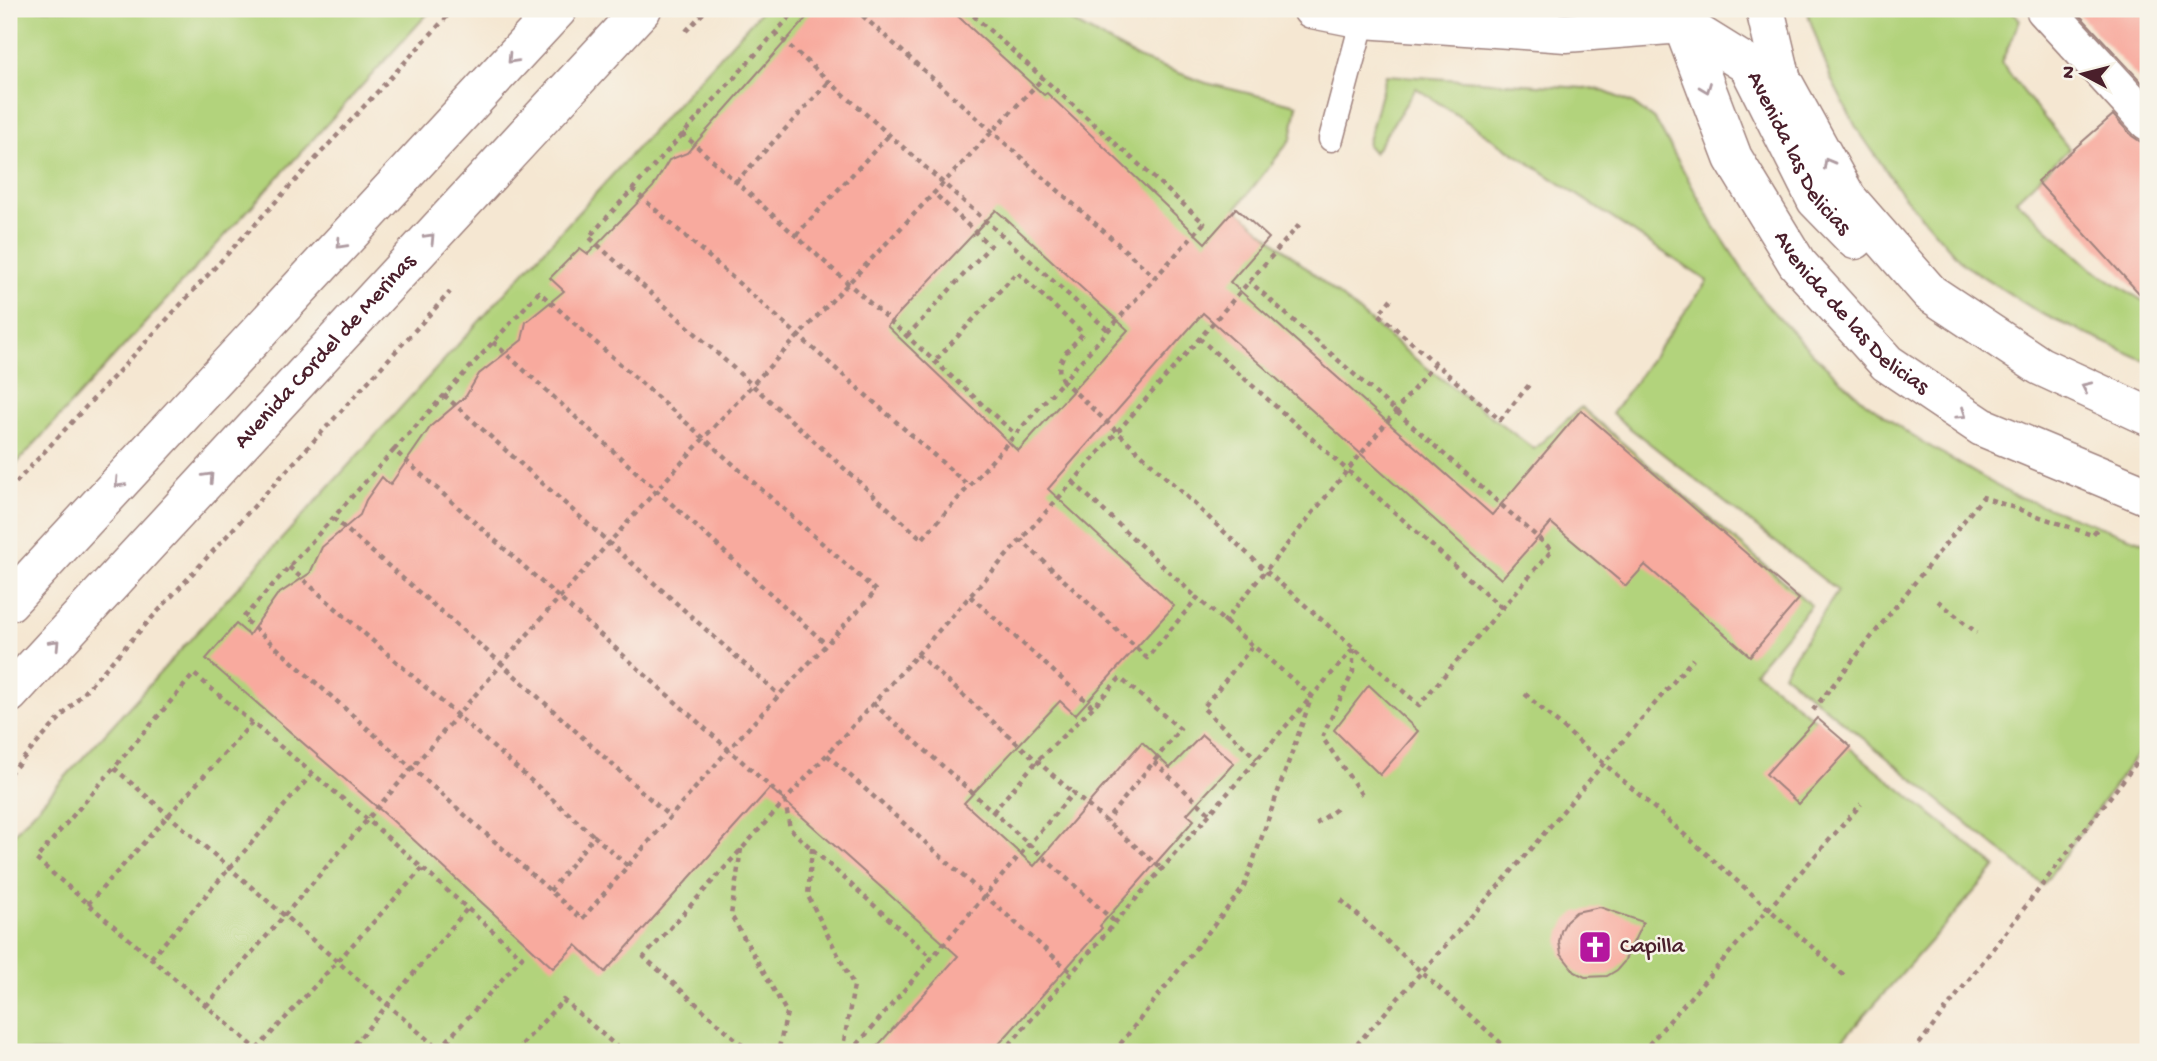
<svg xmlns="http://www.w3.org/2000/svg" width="2157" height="1061" viewBox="0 0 2157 1061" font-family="'Gochi Hand',sans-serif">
	<rect width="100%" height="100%" fill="#f7f3e8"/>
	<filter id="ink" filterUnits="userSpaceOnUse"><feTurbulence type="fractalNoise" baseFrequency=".0143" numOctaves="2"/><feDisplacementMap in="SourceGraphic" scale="14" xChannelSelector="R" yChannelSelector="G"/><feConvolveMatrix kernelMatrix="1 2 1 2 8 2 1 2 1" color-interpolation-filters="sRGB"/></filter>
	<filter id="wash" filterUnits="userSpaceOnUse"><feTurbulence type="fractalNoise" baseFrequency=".00686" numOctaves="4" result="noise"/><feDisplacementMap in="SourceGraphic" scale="28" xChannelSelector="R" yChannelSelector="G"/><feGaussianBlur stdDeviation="1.57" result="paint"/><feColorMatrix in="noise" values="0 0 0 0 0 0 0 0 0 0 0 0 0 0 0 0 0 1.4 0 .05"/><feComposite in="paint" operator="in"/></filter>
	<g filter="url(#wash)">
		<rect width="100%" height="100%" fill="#f5e7d2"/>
		<!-- green -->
		<path fill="#b2d37b" stroke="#7e7953" stroke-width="2" d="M9 9H432L9 472Z
			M763 9H1049L1138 58 1206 83 1297 105 1291 139 1236 209 1414 358 1534 449 1581 407 1811 605 1755 671 1996 867 1832 1052H9V839Z
			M1806 9H2010L2020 20 2001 63 2069 149 2016 200 2092 269 2148 304V362L2040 313 1963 264 1902 194 1856 127 1831 79Z
			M1386 75 1598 89 1632 103 1656 121 1713 224 1763 301 1813 354 1864 401 1909 434 2011 494 2148 544V739L2043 885 1783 673 1838 591 1612 414 1707 281 1416 88 1374 153 1367 145Z"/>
		<g id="blocks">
			<!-- building -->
			<path fill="#f8aa9e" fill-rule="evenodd" d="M814 9H950L1044 95 1047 93 1205 243 1236 208 1269 238 1230 282 1492 515 1581 410 1799 599 1750 656 1645 565 1626 586 1551 523 1501 579 1203 313 1048 489 1174 606 1075 715 1060 701 964 803 1034 866 1142 742 1170 768 1202 735 1234 763 1187 814 1194 820 1100 926 1102 928 992 1052H872L958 956 770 788 605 972 576 945 553 968 392 820 206 659 236 624 249 635 277 595 310 573 322 547 360 515 366 500 382 477 390 485 431 426 466 396 479 374 522 340 526 322 564 291 550 278 580 248 588 254 653 187 669 160 687 153ZM996 210 1128 330 1018 451 887 326Z
				M2074 9H2148V89Z
				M2113 115 2132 136 2141 142H2148V303L2037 181Z
				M1369 685 1418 731 1380 775 1334 730Z
				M1817 718 1851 747 1799 804 1766 774Z
				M1600 907 1643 922 1624 962 1617 970 1607 976 1585 977 1575 972 1561 954 1559 942 1561 931 1567 920 1576 912Z"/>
		</g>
	</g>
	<g filter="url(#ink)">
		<use href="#blocks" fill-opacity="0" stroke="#a0837e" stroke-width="2"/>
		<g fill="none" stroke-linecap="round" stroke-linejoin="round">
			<defs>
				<path id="service" d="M1331 139 1363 19"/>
				<path id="minor" d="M2045 9 2148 121"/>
				<g id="primary">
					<path d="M1312 9 1363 19 1566 33 1682 24"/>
					<path id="s1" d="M1680 9 1682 24 1733 158 1797 263 1887 363 1982 427 2148 496"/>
					<path d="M1765 9 1782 80 1847 198 1930 293 2040 366 2148 416"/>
					<path id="s2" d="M1682 24 1748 65 1816 200 1855 240"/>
					<path d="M9 602 558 9"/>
					<path id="s3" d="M9 694 642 9"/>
				</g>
			</defs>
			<!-- service casing -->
			<use href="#service" stroke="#a0837e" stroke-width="27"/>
			<!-- minor casing -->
			<use href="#minor" stroke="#a0837e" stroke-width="41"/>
			<!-- primary casing -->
			<use href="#primary" stroke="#a0837e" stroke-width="41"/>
			<!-- path -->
			<path stroke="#a0837e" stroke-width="4.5" stroke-dasharray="5 5" stroke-linecap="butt" d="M797 9 589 237 922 539 1063 381C1051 362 1071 348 1083 333L1017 272 935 361
				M855 9 1155 277
				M966 9 1204 223 1063 381 1266 571 1419 705 1552 550 1249 281
				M686 31 707 9
				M775 33 1108 330
				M682 133 1015 434
				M736 182 829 82
				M632 189 969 486
				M796 235 889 135
				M1391 299 1379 314 1500 420 1529 385
				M907 336 990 246 933 192
				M1199 338 1502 608
				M493 342 826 644
				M444 395 779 695
				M394 450 243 618 582 919 729 749 876 591 539 292 394 450 785 800 790 829 932 958
				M1073 482 1197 598
				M9 490 454 9
				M333 518 502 664 670 817
				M289 567 594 836
				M970 596 1093 707 1120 678 1180 729 1106 821
				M1938 601 1977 633
				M1223 623 1435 363
				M1252 647 1203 708 1257 759
				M1353 649V672L1322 737 1362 795
				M917 654 1073 793
				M1525 694 1846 977
				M873 703 1116 923
				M1813 710 1983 497 2092 535 2100 526
				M827 755 1072 973
				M1154 762 1210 814
				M114 768 442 1052
				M9 774 450 292
				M993 812 1036 762 1093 707
				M1316 824 1338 808
				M812 848 808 896 854 986 842 1052
				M741 849 731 915 787 1013 778 1052
				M550 891 594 836 628 866
				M1341 900 1511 1052
				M88 904 252 723
				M151 958 312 774
				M206 1006 559 598 752 385 1043 78
				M257 1049 422 869
				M260 1052 36 859 194 674 368 820 522 957 437 1052
				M348 1052 467 909
				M515 1052 563 1000 623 1052
				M750 1052 644 957 1073 482 1300 224
				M851 1052 1073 793 1162 869
				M1003 1052 1312 696 1197 598 1147 658 1021 540
				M1114 1052 1244 887 1312 696 1354 648
				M1350 1052 1511 872 1693 659
				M1642 1052 1861 804
				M1913 1052 2148 748"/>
			<!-- service -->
			<use href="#service" stroke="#fff" stroke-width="24"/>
			<!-- minor -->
			<use href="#minor" stroke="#fff" stroke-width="38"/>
			<!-- primary -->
			<use href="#primary" stroke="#fff" stroke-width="38"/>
		</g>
		<!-- one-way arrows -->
		<defs><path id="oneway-chevron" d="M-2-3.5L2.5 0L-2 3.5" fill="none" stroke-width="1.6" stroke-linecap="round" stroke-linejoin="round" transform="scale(1.75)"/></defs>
		<g stroke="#ae9aa0">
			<use href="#oneway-chevron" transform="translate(512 59) rotate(133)"/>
			<use href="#oneway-chevron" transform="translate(1706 88) rotate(69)"/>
			<use href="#oneway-chevron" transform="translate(1828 163) rotate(-119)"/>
			<use href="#oneway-chevron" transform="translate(430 238) rotate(-47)"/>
			<use href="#oneway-chevron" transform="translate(341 244) rotate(133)"/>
			<use href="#oneway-chevron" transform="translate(2086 387) rotate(-155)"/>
			<use href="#oneway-chevron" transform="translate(1962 414) rotate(34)"/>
			<use href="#oneway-chevron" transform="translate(209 477) rotate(-47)"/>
			<use href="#oneway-chevron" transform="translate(119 483) rotate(133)"/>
			<use href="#oneway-chevron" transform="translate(55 644) rotate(-47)"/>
		</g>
	</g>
	<!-- icons -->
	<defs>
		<symbol id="church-square" viewBox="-11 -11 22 22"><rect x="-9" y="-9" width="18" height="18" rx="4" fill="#b5179e" stroke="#f7f3e8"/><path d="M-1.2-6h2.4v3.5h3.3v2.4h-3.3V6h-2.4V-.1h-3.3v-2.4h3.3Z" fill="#fff"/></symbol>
	</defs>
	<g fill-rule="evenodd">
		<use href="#church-square" x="1576" y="928" width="38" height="38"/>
	</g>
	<g text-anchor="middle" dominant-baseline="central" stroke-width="5" stroke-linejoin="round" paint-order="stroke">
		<!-- street labels -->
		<g font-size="23" fill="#4a1f2b" stroke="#f7f3e8">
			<text stroke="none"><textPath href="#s2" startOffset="180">Avenida las Delicias</textPath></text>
			<text stroke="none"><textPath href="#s1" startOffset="355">Avenida de las Delicias</textPath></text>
			<text stroke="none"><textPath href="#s3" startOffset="466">Avenida Cordel de Merinas</textPath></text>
		</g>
		<!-- poi labels -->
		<g font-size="23" fill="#4a1f2b" stroke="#f7f3e8" text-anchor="start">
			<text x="1620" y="947">Capilla</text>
		</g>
	</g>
	<!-- margin -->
	<rect width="2157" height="1061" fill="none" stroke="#f7f3e8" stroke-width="35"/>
	<!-- north arrow -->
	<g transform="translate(2083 74) rotate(277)" stroke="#f7f3e8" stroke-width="5" paint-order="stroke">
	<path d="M0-5L12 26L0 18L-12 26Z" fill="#4a1f2b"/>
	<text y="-10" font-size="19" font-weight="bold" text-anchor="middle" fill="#4a1f2b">N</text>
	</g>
</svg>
